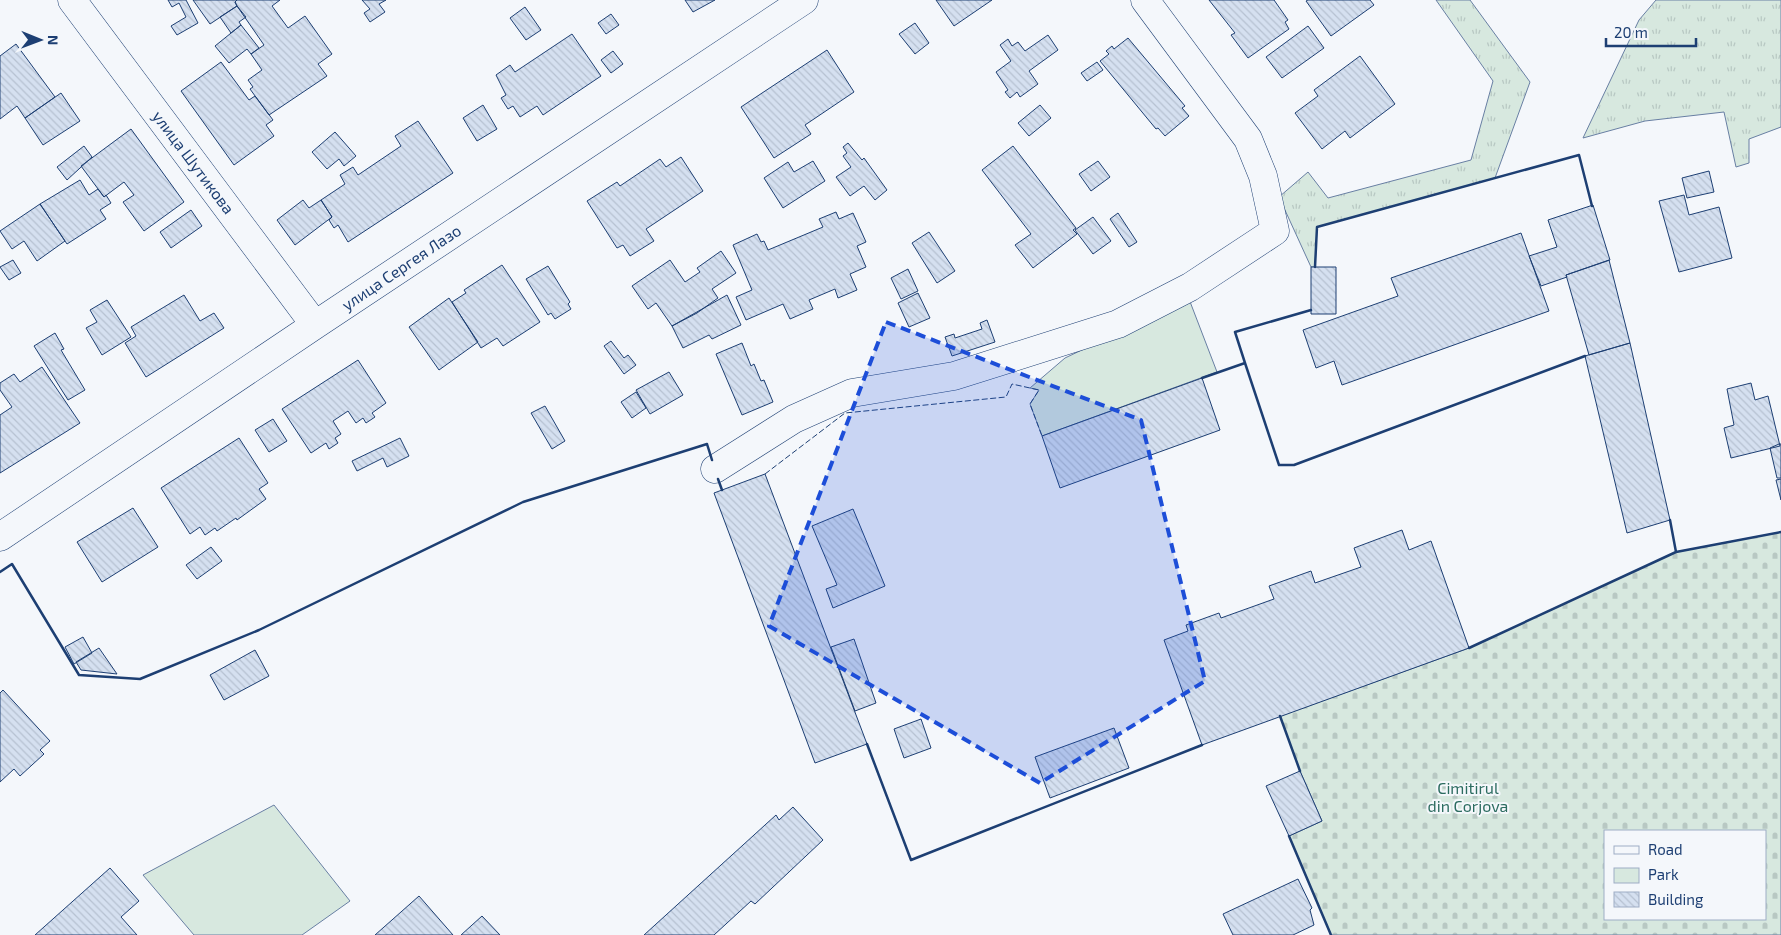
<svg xmlns="http://www.w3.org/2000/svg" width="1781" height="935" viewBox="0 0 1781 935" font-family="'Exo 2',sans-serif">
	<defs>
		<pattern id="grass-tufts" width="24" height="20" patternUnits="userSpaceOnUse" patternTransform="scale(1.25)"><rect width="24" height="20" fill="#d7e8df"/><path d="M3 7l-1-3M5 7V3M7 7l1-3M15 17l-1-3M17 17v-4M19 17l1-3" fill="none" stroke="#b8c8c3"/></pattern>
		<pattern id="cemetery-stones" width="16" height="16" patternUnits="userSpaceOnUse" patternTransform="scale(1.25)"><rect width="16" height="16" fill="#d7e8df"/><path d="M2 7V4a2 2 0 0 1 4 0v3zM10 15v-3a2 2 0 0 1 4 0v3z" fill="#b8c8c3"/></pattern>
		<pattern id="building-back-hatch" width="6" height="6" patternUnits="userSpaceOnUse" patternTransform="scale(1.25)"><rect width="6" height="6" fill="#d5e0f0"/><path d="M-1 5l2 2M0 0l6 6M5-1l2 2" fill="none" stroke="#b6c1d1"/></pattern>
	</defs>
	<rect width="100%" height="100%" fill="#f4f7fb"/>
	<!-- grass -->
	<path fill="url(#grass-tufts)" stroke="#687fa3" d="M1436 0H1470L1530 82 1495 178 1317 227 1315 267H1311L1279 197 1308 172 1328 198 1471 160 1493 81Z
		M1656 0H1781V127L1749 139V163L1736 167 1724 112 1645 121 1583 138 1639 20Z"/>
	<!-- cemetery -->
	<path fill="url(#cemetery-stones)" stroke="#687fa3" fill-rule="evenodd" d="M1781 532V935H1331L1289 836 1322 821 1300 771 1280 716 1469 648 1676 552ZM1605 831H1765V919H1605Z"/>
	<!-- green -->
	<path fill="#d7e8df" stroke="#687fa3" d="M1189 299 1217 372 1042 436 1030 404 1039 390 1030 388 1065 358Z
		M274 805 350 901 302 935H194L143 875Z"/>
	<!-- building -->
	<path fill="url(#building-back-hatch)" stroke="#1d3f73" d="M168 0H186L198 23 177 35 171 26 186 17 179 3 172 7Z
		M193 0H237L235 2 237 6 210 24Z
		M237 0H280L272 6 288 28 305 16 332 54 318 64 327 76 269 115 250 89 253 87 248 80 262 70 251 54 264 45 237 6 235 2Z
		M362 0H386L379 4 385 12 370 22 364 13 370 9Z
		M685 0H715L693 12Z
		M936 0H992L954 26Z
		M1209 0H1274L1288 20 1285 22 1289 29 1248 58 1231 35 1235 33Z
		M1308 0H1370L1374 5 1331 36 1306 1Z
		M237 6 246 17 239 22 241 25 231 33 220 17Z
		M525 7 541 30 526 40 510 18Z
		M611 14 619 25 606 34 598 23Z
		M915 23 929 43 915 54 899 34Z
		M241 25 259 48 251 54 247 49 229 63 215 46Z
		M1308 26 1324 48 1282 78 1266 57Z
		M572 34 601 76 543 115 537 106 520 117 513 106 508 109 501 98 506 95 496 75 510 65 515 72Z
		M1048 35 1058 50 1029 71 1038 84 1020 97 1017 92 1010 98 1005 92 1008 90 996 72 1011 61 1000 45 1008 39 1012 46 1018 42 1025 51Z
		M1128 38 1185 106 1182 108 1189 116 1165 136 1158 128 1156 129 1100 61 1109 54 1106 51 1112 46 1114 49Z
		M16 44 55 97 25 118 17 106 0 119V56Z
		M827 50 854 92 805 125 811 134 774 158 741 107Z
		M613 51 623 64 611 73 601 60Z
		M1360 56 1395 104 1350 138 1345 131 1322 149 1295 113 1318 96 1314 90Z
		M221 62 249 100 255 96 273 120 266 125 274 136 234 165 181 91Z
		M1097 62 1103 70 1087 81 1081 73Z
		M61 93 80 121 43 145 25 118Z
		M483 105 497 129 477 141 463 118Z
		M1040 105 1051 118 1029 136 1018 123Z
		M418 121 453 173 348 242 338 225 334 228 329 220 332 217 321 200 345 184 340 175 353 167 358 175 401 146 395 136Z
		M131 129 184 202 144 231 123 202 134 195 124 182 104 197 81 166Z
		M335 132 356 156 344 166 339 159 327 169 312 152Z
		M848 143 862 160 864 158 887 190 875 200 864 186 850 196 836 177 851 167 843 156 847 153 843 147Z
		M84 146 92 157 67 180 57 167Z
		M1013 146 1076 228 1073 230 1077 234 1033 268 1015 245 1031 234 982 170Z
		M681 157 703 191 646 229 654 241 630 256 623 245 617 248 587 201 617 182 620 186 660 159 666 167Z
		M813 161 825 181 783 208 764 178 788 162 794 172Z
		M1098 161 1110 177 1091 191 1079 174Z
		M1709 171 1714 192 1687 198 1682 178Z
		M80 180 89 195 98 189 104 197 106 195 111 203 100 210 106 219 67 244 40 204Z
		M1684 195 1689 215 1719 207 1732 258 1679 272 1659 201Z
		M303 200 309 208 321 200 332 217 295 245 277 220Z
		M40 204 65 241 37 261 24 241 12 249 0 231Z
		M1593 205 1610 260 1566 275 1567 277 1541 286 1529 256 1557 247 1548 220Z
		M191 210 202 226 171 248 160 232Z
		M836 212 839 219 853 213 866 242 857 246 866 267 850 274 857 290 838 298 835 289 809 300 813 309 790 319 783 304 746 320 736 297 752 290 733 245 757 234 761 242 764 241 768 250 823 227 819 219Z
		M1118 213 1137 242 1129 247 1110 219Z
		M1093 217 1111 241 1093 254 1075 230Z
		M929 232 955 271 937 283 912 243Z
		M1521 233 1549 311 1342 385 1334 361 1316 368 1303 330 1398 296 1391 278Z
		M721 251 736 273 712 289 718 298 697 313 672 326 656 303 648 309 632 286 670 260 685 282 700 272 697 268Z
		M13 260 21 273 9 280 0 267Z
		M1609 260 1630 343 1589 355 1566 275Z
		M502 265 540 322 503 346 497 338 481 348 452 302 466 293 464 290Z
		M548 266 570 302 568 304 571 309 555 319 551 313 548 315 526 279Z
		M1311 267H1336V314H1311Z
		M908 269 918 291 901 299 891 278Z
		M918 293 930 318 909 327 898 303Z
		M184 295 200 321 214 313 224 328 146 377 125 343 136 336 131 327Z
		M727 295 741 325 712 339 709 335 683 348 672 326Z
		M449 298 478 342 439 370 409 327Z
		M107 300 131 337 102 355 86 328 97 322 90 310Z
		M987 320 995 342 952 356 945 337 954 334 955 338 982 329 980 323Z
		M55 333 64 349 61 350 85 390 68 400 34 346Z
		M611 341 624 358 628 355 636 365 624 374 604 346Z
		M742 343 751 366 754 364 761 381 764 380 773 402 742 415 716 354Z
		M1630 343 1670 520 1627 533 1585 356Z
		M358 360 386 403 372 413 375 417 366 423 363 418 356 423 348 411 333 421 341 434 335 438 338 443 329 449 326 443 311 453 282 409Z
		M42 367 80 423 0 473V415L12 407 0 390V383L14 374 20 382Z
		M669 372 683 395 650 414 636 390Z
		M1202 378 1220 430 1060 488 1042 436Z
		M1751 383 1755 400 1768 396 1780 446 1731 458 1724 428 1734 425 1727 389Z
		M636 392 646 408 632 418 621 402Z
		M545 406 565 441 552 449 531 413Z
		M273 419 287 441 269 452 255 430Z
		M239 438 268 483 259 489 266 499 237 520 236 518 217 531 215 528 205 535 200 527 190 534 161 488Z
		M400 438 409 456 387 467 383 458 357 471 352 461Z
		M1779 444H1781V478H1777L1770 448Z
		M765 474 867 744 815 763 714 493Z
		M1781 479V500L1776 480Z
		M133 508 158 547 102 582 77 542Z
		M853 509 885 586 833 608 826 589 837 585 812 526Z
		M1402 530 1409 550 1431 541 1469 648 1202 745 1164 640 1188 631 1186 625 1219 613 1221 618 1274 599 1269 586 1311 571 1315 583 1361 567 1354 548Z
		M211 547 222 561 197 579 186 565Z
		M83 637 92 653 74 664 65 647Z
		M854 639 876 703 855 711 831 647Z
		M99 648 117 674 81 670 76 662Z
		M255 650 269 676 224 700 210 675Z
		M3 690 50 741 40 750 44 754 20 776 14 769 0 782V693Z
		M921 719 931 748 904 758 894 729Z
		M1114 728 1129 768 1050 798 1035 757Z
		M1300 771 1322 821 1289 836 1266 786Z
		M793 807 823 840 755 904 751 901 714 935H644L776 815 779 820Z
		M110 868 139 901 121 917 137 935H35Z
		M1298 879 1312 908 1310 910 1314 925 1293 935H1233L1223 914Z
		M419 896 453 935H375Z
		M482 916 500 935H461Z"/>
	<g fill="none" stroke-linecap="round" stroke-linejoin="round">
		<defs>
			<path id="street" d="M72 0 315 325
				M715 469 794 419 852 393 954 376 1118 324 1190 287 1275 231 1263 176 1248 139 1145 0
				M0 537 315 325 804 0"/>
		</defs>
		<!-- street casing -->
		<use href="#street" stroke="#1d3f73" stroke-width="29"/>
		<!-- street -->
		<use href="#street" stroke="#f4f7fb" stroke-width="28"/>
		<!-- fence -->
		<path stroke="#1d3f73" stroke-width="1" stroke-dasharray="6 2.5" stroke-linecap="butt" d="M765 474 845 413 1006 397 1012 384 1039 390 1030 404 1042 436"/>
		<!-- wall -->
		<path stroke="#1d3f73" stroke-width="2.5" d="M1315 267 1317 227 1579 155 1592 206
			M1245 363 1235 332 1311 310
			M1202 378 1245 363 1279 465H1294L1585 356
			M718 479 722 490
			M1670 520 1676 552
			M0 572 12 564 79 675 140 679 259 630 523 502 707 444 712 460
			M1469 648 1676 552 1781 532
			M1280 716 1300 771
			M867 744 911 860 1202 745
			M1289 836 1331 935"/>
	</g>
	<!-- marked area -->
	<path fill="#1d4ed8" fill-opacity="0.2" stroke="#1d4ed8" stroke-width="4" stroke-dasharray="10 6" stroke-linejoin="round" d="M886 322 1141 420 1205 681 1040 783 769 626Z"/>
	<g text-anchor="middle" dominant-baseline="central" stroke-width="4" stroke-linejoin="round" paint-order="stroke">
		<!-- street labels -->
		<g font-size="16" fill="#1d3f73" stroke="#f4f7fb">
			<text transform="translate(194 162) rotate(53)">улица Шутикова</text>
			<text transform="translate(401 267) rotate(-34)">улица Сергея Лазо</text>
		</g>
		<!-- park labels -->
		<g font-size="16" fill="#2c6c60" stroke="#f4f7fb">
			<text x="1468" y="787">Cimitirul<tspan x="1468" dy="18">din Corjova</tspan></text>
		</g>
	</g>
	<!-- legend -->
	<rect x="1604" y="830" width="162" height="90" fill="#f4f7fb" stroke="#9eadc5"/>
	<rect x="1614" y="846" width="25" height="8" fill="#f4f7fb" stroke="#9eadc5"/>
	<text x="1648" y="855" font-size="15" fill="#1d3f73">Road</text>
	<rect x="1614" y="868" width="25" height="15" fill="#d7e8df" stroke="#9eadc5"/>
	<text x="1648" y="880" font-size="15" fill="#1d3f73">Park</text>
	<rect x="1614" y="892" width="25" height="15" fill="url(#building-back-hatch)" stroke="#9eadc5"/>
	<text x="1648" y="905" font-size="15" fill="#1d3f73">Building</text>
	<!-- north arrow -->
	<g transform="translate(40 40) rotate(91)" stroke="#f4f7fb" stroke-width="4" paint-order="stroke">
	<path d="M0-4L9 19L0 12L-9 19Z" fill="#1d3f73"/>
	<text y="-8" font-size="14" font-weight="bold" text-anchor="middle" fill="#1d3f73">N</text>
	</g>
	<!-- scale -->
	<path d="M1606 38v8h90v-8" fill="none" stroke="#1d3f73" stroke-width="2.5"/>
	<text x="1614" y="38" font-size="15" fill="#1d3f73" stroke="#f4f7fb" stroke-width="4" paint-order="stroke">20 m</text>
</svg>
